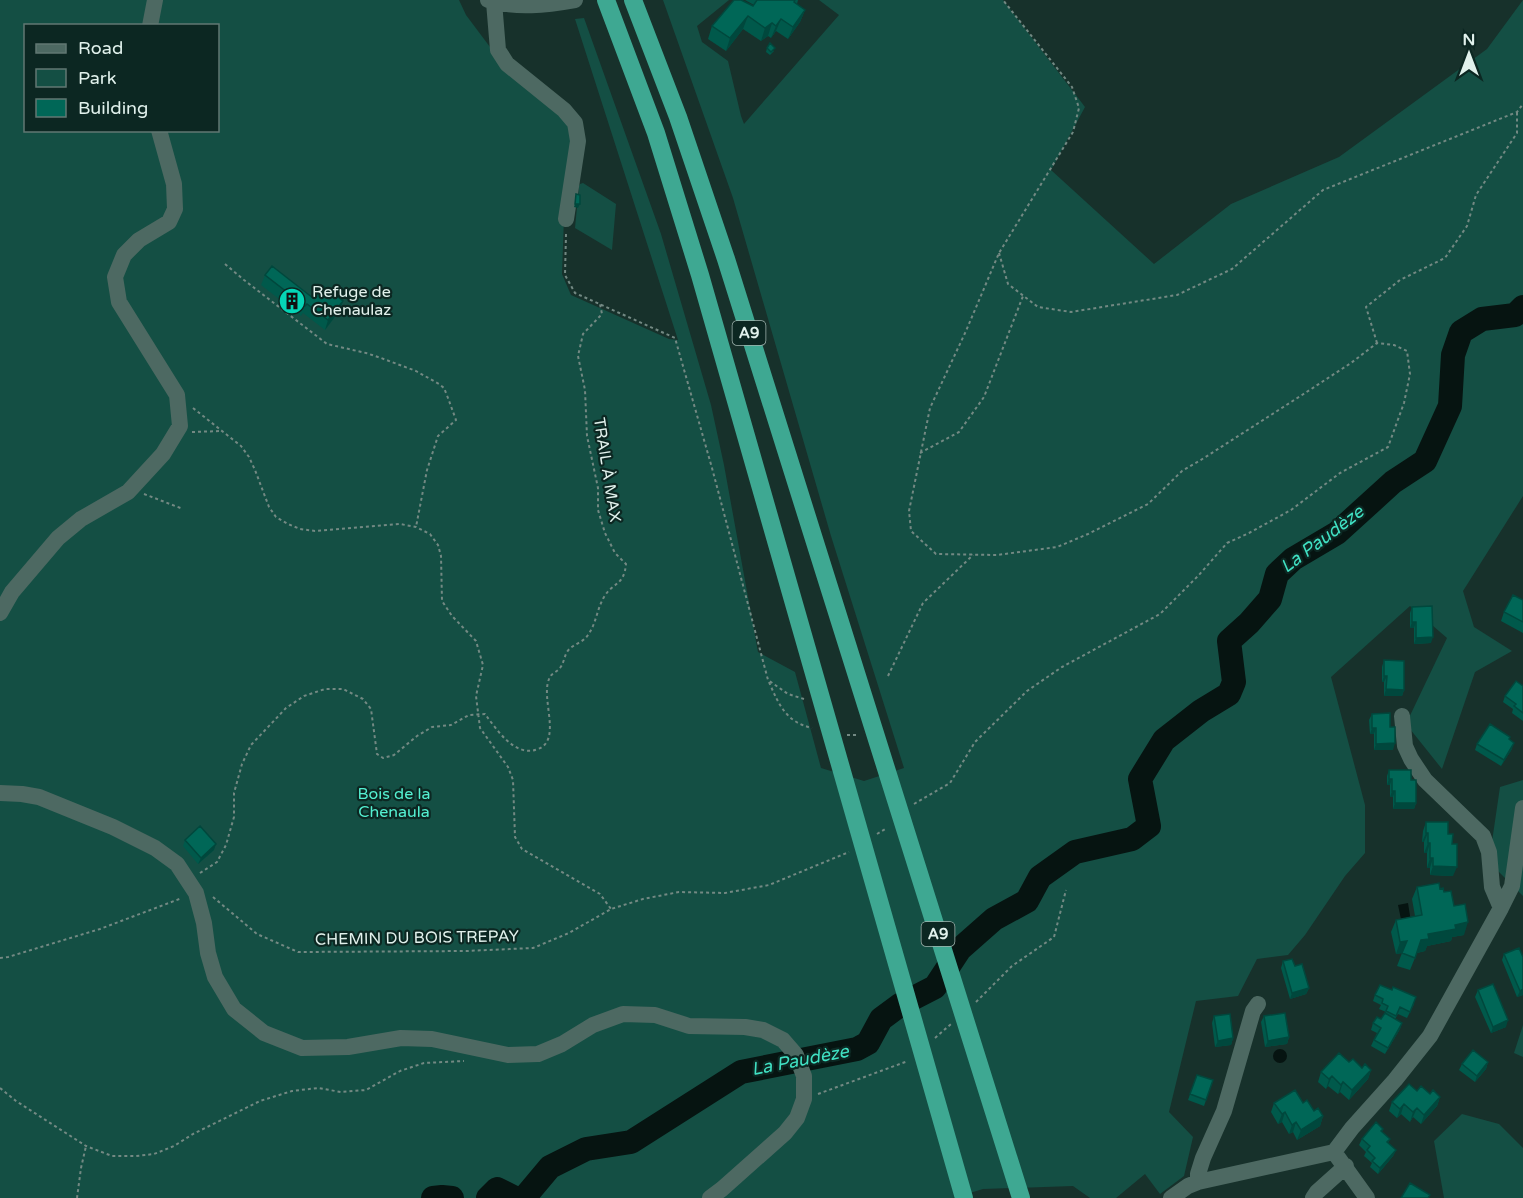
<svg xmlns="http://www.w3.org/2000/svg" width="1523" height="1198" viewBox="0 0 1523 1198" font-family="'Varela Round',sans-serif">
	<rect width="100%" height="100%" fill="#17312b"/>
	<!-- green -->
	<path fill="#144f44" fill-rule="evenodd" d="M0 0H459L466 15 505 67 573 128 564 217 562 274 571 295 669 339 678 340 575 19 584 18 661 234 711 405 724 465 758 652 795 672 821 768 864 781 904 768 831 536 733 198 663 0H729L697 26 702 42 728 61 741 116 744 124 839 15 819 0H1003L1085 107 1051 170 1154 264 1231 204 1339 157 1487 49 1523 0V496L1463 591 1474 627 1512 651 1475 672 1442 769 1406 724 1447 638 1410 606 1331 677 1365 805V853L1345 876 1305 935 1288 955 1257 959 1238 996 1196 1001 1169 1112 1193 1137 1184 1176 1160 1194 1145 1174 1116 1198H1090L1073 1186 983 1189 953 1198H0ZM26 26H218V130H26Z
		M583 183 616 204 612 250 575 228 579 186 580 184Z
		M1523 780V896L1489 862 1500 787Z
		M1523 1025V1057L1514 1053Z
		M1462 1114 1499 1124 1523 1148V1198H1444L1434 1141Z"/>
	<!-- water -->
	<path fill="#061411" d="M1408 903 1411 922 1402 924 1398 905Z
		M1273 1056a7 7 0 1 1 14 0a7 7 0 1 1-14 0Z"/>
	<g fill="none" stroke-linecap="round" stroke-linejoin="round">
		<!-- river -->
		<path stroke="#061411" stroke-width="24" d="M433 1198 442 1197 452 1198
			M488 1198 497 1189 515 1198
			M524 1198 550 1167 586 1149 631 1142 741 1072 857 1049 868 1043 881 1019 900 1005 935 987 960 949 994 919 1027 901 1040 877 1075 852 1132 839 1149 826 1140 779 1164 740 1201 711 1229 694 1234 682 1229 641 1249 623 1270 599 1277 574 1293 559 1337 533 1393 482 1425 461 1450 406 1453 355 1461 332 1482 319 1515 315 1523 307"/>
		<!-- path -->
		<path stroke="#738983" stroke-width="2" stroke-dasharray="3 3" stroke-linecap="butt" d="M566 234 565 275 575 293 675 338 712 468 768 680 788 694 804 699
			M999 253 1008 284 1038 307 1071 312 1177 295 1232 269 1323 190 1517 112 1523 104
			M225 264 244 280 327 344 366 353 381 358 416 371 439 384 444 388 448 398 456 420 438 436 427 470 416 527
			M1377 343 1366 307 1400 280 1445 258 1467 226 1476 195 1517 133V112
			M193 408 241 446 249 457 255 470 269 507 276 517 288 524 300 529 315 531 400 524 416 527 430 534 438 545 441 556 442 601 452 616 476 641 483 665 476 696 480 728 508 767 513 780 515 837 522 849 600 894 611 909
			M192 432 222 431
			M920 453 959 432 984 397 1023 296
			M144 494 183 509
			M888 676 923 603 973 555
			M769 682C779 705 786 722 812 728
			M847 735H859
			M914 804 950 783 975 742 1027 691 1062 667 1160 614 1198 576 1227 543 1249 533 1291 510 1340 473 1388 447 1404 403 1410 374 1407 351 1394 345 1377 343 1351 363 1302 395 1204 458 1182 471 1148 504 1088 534 1057 547 997 555 936 554 911 531 909 511 930 408 966 331 999 253 1073 132 1079 108 1072 87 1003 0
			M877 834 887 828
			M200 873 217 862 226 845 234 817V793L242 764 251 745 286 708 304 696 325 689H343L363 699 371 709 377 754 383 758 394 755 417 736 432 727 451 725 469 715 485 714C497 730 515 758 538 749 563 740 539 696 550 677 552 673 557 672 560 668 564 663 564 657 567 652 572 644 583 643 588 635 596 624 597 609 604 597 613 582 624 586 626 564L615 553 605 533 598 510V488L587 436 585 390 578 356 583 334 602 314 600 304
			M213 897 257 934 298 952 466 951 533 948 569 933 611 909 643 899 679 892 725 893 769 885 849 852
			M0 958 8 957 100 929 182 898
			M976 1002 1012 966 1054 937 1066 890
			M935 1038 951 1024
			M0 1088 16 1101 86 1146 112 1156H136L154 1154 174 1146 193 1134 260 1101 292 1091 318 1088 341 1092 366 1090 400 1071 424 1063 464 1061
			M818 1094 908 1061
			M77 1198 81 1168 86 1146"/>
		<!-- minor -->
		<path stroke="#4d6962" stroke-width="16" d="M488 0C516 9 547 5 575 0
			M494 2 498 50 507 64 564 110 575 123 578 141 566 219
			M150 26 155 0
			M0 613 12 592 58 538 81 519 128 492 163 454 180 426 177 395 119 302 115 277 124 255 139 240 169 222 175 209 174 184 159 130
			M1402 716 1405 746 1411 759 1425 780 1483 836 1489 852 1492 887 1501 908
			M0 793 22 794 39 797 113 827 155 848 177 864 196 893 204 923 208 953 215 977 234 1009 264 1033 302 1048 348 1047 401 1038 432 1039 508 1055 538 1054 562 1044 593 1025 623 1014 655 1015 689 1026 745 1027 763 1030 783 1040 796 1055 804 1076V1099L797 1118 785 1133 722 1189 710 1198
			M1334 1152 1352 1128 1395 1080 1430 1036 1501 908 1512 886 1523 808
			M1334 1152 1367 1198
			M1198 1182V1174L1203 1158 1224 1111 1253 1011 1258 1004
			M1171 1198 1188 1186 1198 1182 1334 1152
			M1313 1198 1317 1192 1346 1166"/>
		<!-- highway -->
		<path stroke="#3ea892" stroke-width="18" d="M606 0 656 133 700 275 964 1198
			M633 0 678 117 726 259 1021 1198"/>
	</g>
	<!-- wall -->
	<path fill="#00594b" d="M745 0H798L797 4 805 10 800 22 788 39 776 31 771 38 768 36 761 41 743 29 726 51 708 39 712 26 754 5Z
		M767 48 774 51 770 55 766 52Z
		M265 275 313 298 340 310 325 330 303 313 301 316 261 285Z
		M1523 600V633L1501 621 1504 612Z
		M1412 607 1431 643 1414 644V628H1410V613Z
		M1384 660 1404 690 1402 696H1384V682H1382V667Z
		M1523 686V721L1512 713 1513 709 1503 702 1505 696Z
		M1372 714 1390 727 1393 750H1374V734H1370L1369 720Z
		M1510 737 1509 740 1512 749 1501 766 1475 750 1477 744Z
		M1389 770 1411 780 1416 803 1414 809H1393V797H1390V785H1387V776Z
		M1426 822 1448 834 1453 876 1430 875V868H1427V853H1424V842H1422L1423 831Z
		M185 840 214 850 198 864 183 846Z
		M1417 887 1440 889 1444 892 1454 906 1464 935 1452 937 1451 941 1427 946 1425 951 1417 953 1410 970 1397 966 1402 953 1396 954 1391 932 1396 920 1415 916 1412 899Z
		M1504 954 1523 995 1517 997 1502 960Z
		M1283 961 1309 988 1306 994 1290 999 1281 968Z
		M1478 990 1506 1027 1491 1033 1475 997Z
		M1375 995 1414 1004 1407 1018 1398 1014 1395 1019 1402 1023 1400 1029 1385 1054 1371 1046 1377 1033 1371 1030 1373 1023 1381 1019 1386 1012 1379 1009 1381 1005 1373 1001Z
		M1214 1016 1233 1038 1231 1045 1215 1047 1212 1023Z
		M1264 1016 1289 1037 1287 1044 1265 1047 1261 1022Z
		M1488 1062 1486 1069 1475 1082 1459 1070 1462 1064Z
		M1362 1068 1371 1070 1368 1079 1349 1100 1340 1092 1338 1094 1328 1086 1326 1089 1318 1082 1321 1072Z
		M1197 1075 1213 1080 1204 1106 1188 1100Z
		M1417 1091 1440 1097 1437 1106 1421 1124 1413 1117 1410 1122 1401 1114 1397 1118 1389 1111 1392 1102Z
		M1274 1103H1303L1314 1111 1323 1116 1320 1126 1297 1140 1293 1132 1289 1134 1282 1122 1278 1124 1271 1112Z
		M1383 1129 1382 1132 1390 1139 1388 1143 1396 1150 1393 1156 1378 1174 1370 1167 1372 1163 1364 1156 1366 1152 1359 1145 1362 1139Z"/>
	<!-- shaded-wall -->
	<path fill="#00483d" d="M805 10 800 22 788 39 793 27Z
		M748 16 743 29 726 51 730 38Z
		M781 19 776 31 771 38 776 26Z
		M772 23 768 36 761 41 765 28Z
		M575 204H580L578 208 574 207Z
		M343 301 340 310 325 330 328 320Z
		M1412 622H1416L1414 628H1410Z
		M1433 637 1431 643 1414 644 1416 638Z
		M1384 676H1387L1384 682H1382Z
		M1386 689 1404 690 1402 696H1384Z
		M1372 728H1376L1374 734H1370Z
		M1395 743 1393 750H1374L1376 744Z
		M1514 743 1512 749 1501 766 1504 760Z
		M1389 779H1392L1390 785H1387Z
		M1392 791H1395L1393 797H1390Z
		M1395 803H1416L1414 809H1393Z
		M1426 833H1428L1424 842H1422Z
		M1428 843H1430L1427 853H1424Z
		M216 844 214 850 198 864 201 858Z
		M1430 858H1433L1430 868H1427Z
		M1433 866 1457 867 1453 876 1430 875Z
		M1468 922 1464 935 1452 937 1451 941 1427 946 1425 951 1417 953 1421 940 1428 934 1455 925Z
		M1407 941 1402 953 1396 954 1400 942Z
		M1309 988 1306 994 1290 999 1292 993Z
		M1523 989V995L1517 997 1520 991Z
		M1508 1020 1506 1027 1491 1033 1493 1027Z
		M1402 1023 1400 1029 1385 1054 1388 1048Z
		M1289 1037 1287 1044 1265 1047 1268 1041Z
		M1233 1038 1231 1045 1215 1047 1218 1041Z
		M1488 1062 1486 1069 1475 1082 1477 1076Z
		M1371 1070 1368 1079 1349 1100 1352 1090Z
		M1332 1076 1328 1086 1326 1089 1329 1079Z
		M1343 1082 1340 1092 1338 1094 1341 1085Z
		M1440 1097 1437 1106 1421 1124 1424 1115Z
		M1404 1104 1401 1114 1397 1118 1400 1109Z
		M1417 1108 1413 1117 1410 1122 1413 1112Z
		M1285 1112 1282 1122 1278 1124 1282 1114Z
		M1323 1116 1320 1126 1297 1140 1301 1130Z
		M1296 1122 1293 1132 1289 1134 1292 1125Z
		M1396 1150 1393 1156 1378 1174 1380 1168Z"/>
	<!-- building -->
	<path fill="#006757" stroke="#00483d" stroke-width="1.5" d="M734 0H741L753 6 757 0H795L794 2 805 10 793 27 781 19 776 26 772 23 765 28 748 16 730 38 712 26Z
		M770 43 775 48 771 52 767 48Z
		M576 194 580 195V204H575Z
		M272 266 313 298 323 286 343 301 328 320 307 304 305 306 265 275Z
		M1513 595 1523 600V622L1504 612Z
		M1432 606 1433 637 1416 638V622H1412V607Z
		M1384 660 1404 661V690L1386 689 1387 676H1384Z
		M1516 681 1523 686V713L1514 706 1516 704 1505 696Z
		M1390 713V727H1395V743L1376 744V728H1372V714Z
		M1490 724 1510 737 1509 739 1514 743 1504 760 1477 744Z
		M1389 770H1411V780H1416V803H1395V791H1392V779H1389Z
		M1426 822H1448V834H1453L1452 844H1457V867L1433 866V858H1430V843H1428V833H1426Z
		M200 826 216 844 201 858 185 840Z
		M1439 883 1440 889 1443 888 1444 892 1451 891 1454 906 1465 904 1468 922 1455 925 1456 929 1428 934 1429 939 1421 940 1415 958 1402 953 1407 941 1400 942 1396 920 1422 915 1417 887Z
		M1519 948 1523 957V989L1520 991 1504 954Z
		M1292 959 1295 966 1302 964 1309 988 1292 993 1283 961Z
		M1493 984 1508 1020 1493 1027 1478 990Z
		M1380 985 1392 990 1393 987 1416 997 1410 1012 1400 1007 1396 1016 1386 1011 1388 1006 1382 1003 1383 999 1375 995Z
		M1285 1013 1289 1037 1268 1041 1264 1016Z
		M1385 1013 1402 1023 1388 1048 1374 1040 1381 1028 1373 1023 1377 1017 1381 1019Z
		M1230 1014 1233 1038 1218 1041 1214 1016Z
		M1473 1050 1488 1062 1477 1076 1462 1064Z
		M1339 1053 1349 1062 1353 1059 1362 1068 1365 1064 1371 1070 1352 1090 1343 1082 1341 1085 1332 1076 1329 1079 1321 1072Z
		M1197 1075 1213 1080 1206 1100 1190 1094Z
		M1409 1084 1417 1091 1421 1086 1430 1094 1433 1090 1440 1097 1424 1115 1417 1108 1413 1112 1404 1104 1400 1109 1392 1102Z
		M1295 1090 1303 1103 1307 1100 1314 1111 1318 1108 1323 1116 1301 1130 1296 1122 1292 1125 1285 1112 1282 1114 1274 1103Z
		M1376 1122 1383 1129 1381 1131 1390 1139 1387 1142 1396 1150 1380 1168 1372 1161 1375 1158 1367 1150 1370 1146 1362 1139Z
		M1410 1183 1430 1195 1428 1198H1401Z"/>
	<!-- icons -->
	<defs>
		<symbol id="building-disc" viewBox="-11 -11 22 22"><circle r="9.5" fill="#05d5b6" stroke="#0c2722"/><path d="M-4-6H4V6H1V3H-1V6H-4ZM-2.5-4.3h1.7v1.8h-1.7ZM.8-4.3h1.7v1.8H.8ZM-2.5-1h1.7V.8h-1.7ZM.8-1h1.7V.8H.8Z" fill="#111"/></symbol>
	</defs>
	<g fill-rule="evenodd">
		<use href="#building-disc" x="277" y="286" width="30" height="30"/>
	</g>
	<g text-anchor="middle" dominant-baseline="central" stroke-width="4.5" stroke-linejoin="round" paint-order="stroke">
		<!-- shield labels -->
		<g fill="#0c2722" stroke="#a1b4af" stroke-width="1.5">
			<rect x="732.5" y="321" width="33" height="24" rx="4.5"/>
			<rect x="921.5" y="922" width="33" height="24" rx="4.5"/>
		</g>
		<g font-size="15" font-weight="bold" fill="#e1f1ec">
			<text x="749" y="333">A9</text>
			<text x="938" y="934">A9</text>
		</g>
		<!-- poi labels -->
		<g font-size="16" fill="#e1f1ec" stroke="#0c2722" text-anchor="start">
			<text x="312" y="292">Refuge de<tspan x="312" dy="18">Chenaulaz</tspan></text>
		</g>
		<!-- street labels -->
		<g font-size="16" fill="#e1f1ec" stroke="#0c2722">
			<text transform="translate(607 470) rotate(81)">TRAIL À MAX</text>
			<text transform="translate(417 938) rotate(-1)">CHEMIN DU BOIS TREPAY</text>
		</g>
		<!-- park labels -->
		<g font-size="16" fill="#54f0d1" stroke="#0c2722">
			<text x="394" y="794">Bois de la<tspan x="394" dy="18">Chenaula</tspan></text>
		</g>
		<!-- water labels -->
		<g font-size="18" font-style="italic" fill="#40e1c3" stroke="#0c2722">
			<text transform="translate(1322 539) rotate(-37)">La Paudèze</text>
			<text transform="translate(800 1060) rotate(-11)">La Paudèze</text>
		</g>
	</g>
	<!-- legend -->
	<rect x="24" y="24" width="195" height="108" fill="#0c2722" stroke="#617873" stroke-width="1.5"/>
	<rect x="36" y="44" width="30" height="9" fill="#4d6962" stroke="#617873" stroke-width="1.5"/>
	<text x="78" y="54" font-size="18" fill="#e1f1ec">Road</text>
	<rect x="36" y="69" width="30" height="18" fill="#144f44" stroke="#617873" stroke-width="1.5"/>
	<text x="78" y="84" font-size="18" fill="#e1f1ec">Park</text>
	<rect x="36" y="99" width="30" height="18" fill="#006757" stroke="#617873" stroke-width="1.5"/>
	<text x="78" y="114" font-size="18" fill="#e1f1ec">Building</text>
	<!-- north arrow -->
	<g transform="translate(1469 54)" stroke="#0c2722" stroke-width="4.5" paint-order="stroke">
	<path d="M0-4.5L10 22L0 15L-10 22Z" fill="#e1f1ec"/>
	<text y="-9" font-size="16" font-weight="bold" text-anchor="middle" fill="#e1f1ec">N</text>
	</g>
</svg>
